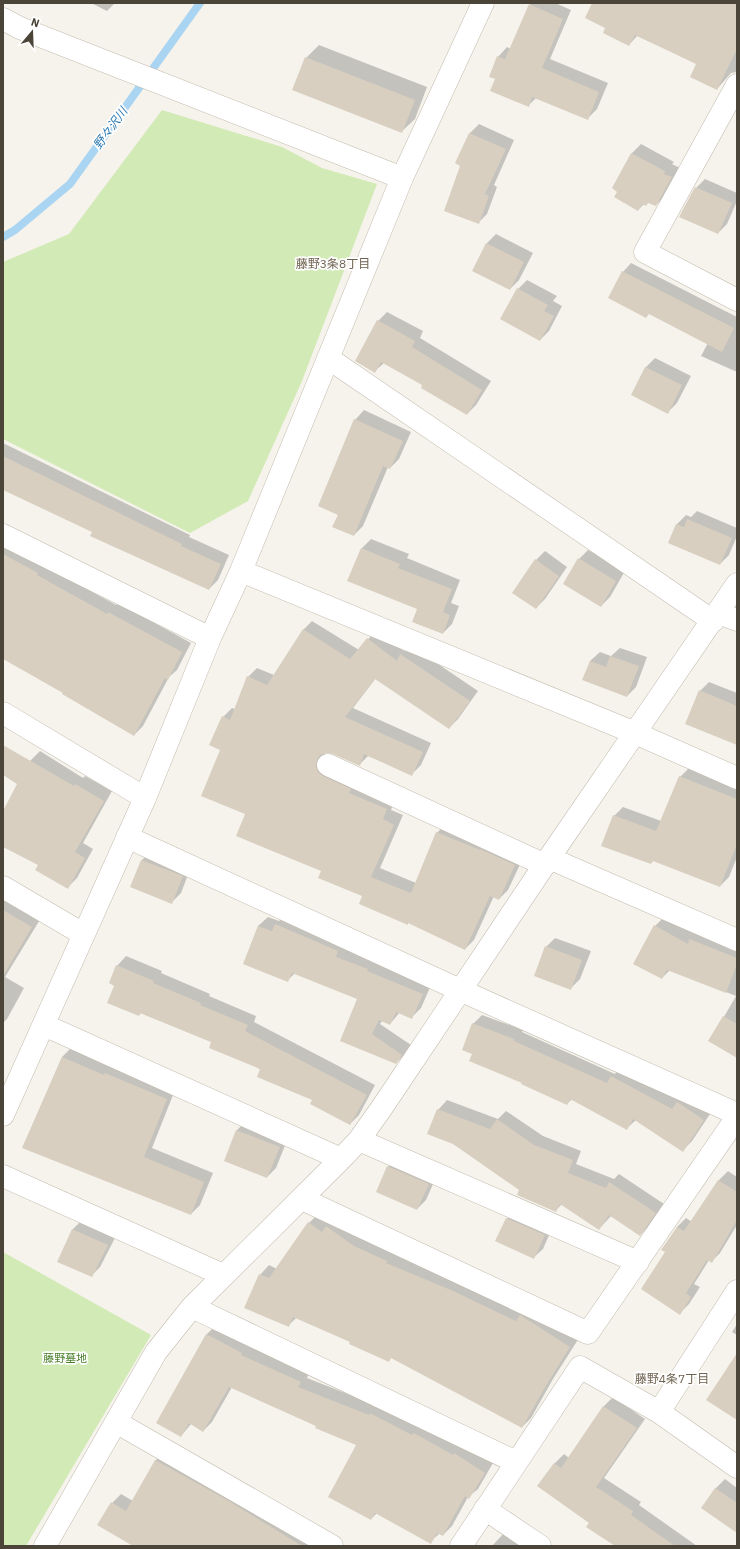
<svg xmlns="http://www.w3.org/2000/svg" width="740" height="1549" viewBox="0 0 740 1549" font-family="'IBM Plex Sans','Noto Sans JP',sans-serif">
	<rect width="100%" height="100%" fill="#f6f3ec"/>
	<!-- green -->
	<path fill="#d2eab5" d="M162 110 282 147 322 168 377 184 302 381 248 501 190 533 3 439V262L69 234Z
		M3 1252 151 1335 26 1546H3Z"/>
	<!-- shadow -->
	<path fill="#0003" d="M91 3H115L107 11Z
		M531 3H555L571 10 550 59 608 83 597 109 588 118 536 98 528 106 496 79 498 57 507 47 511 49Z
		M593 3H737V72L731 73 717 89 698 63 637 36 629 45 607 28Z
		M319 45 427 87 415 119 401 132 306 58Z
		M479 124 514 140 494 185 497 187 487 214 478 223 462 165 456 163 470 133Z
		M641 144 674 162 672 164 680 168 665 196 656 205 649 202 644 204 638 210 619 191 613 188 632 153Z
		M705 179 737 193V201L727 224 718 233 696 188Z
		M496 234 533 253 519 280 510 289 487 243Z
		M631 263 737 317V372L701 356 708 343 623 272Z
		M527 280 557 296 553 301 562 306 549 331 540 340 518 289Z
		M387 312 423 331 420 338 491 381 476 405 467 414 424 385 384 363 375 371 378 321Z
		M655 358 691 376 677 403 668 412 632 394 646 367Z
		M364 410 411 432 399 459 390 468 388 467 363 526 354 535 339 514 320 506 355 420Z
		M3 443 190 535 189 537 229 555 218 580 209 589 3 484Z
		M697 511 737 528V536L729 555 720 564 669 543 677 524 686 515 691 517Z
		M371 539 409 554 407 558 460 580 451 603 459 606 452 624 443 633 419 609 349 580 362 548Z
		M3 543 116 605 118 603 191 643 177 670 169 677 143 726 134 735 3 657Z
		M588 550 625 571 610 597 601 606 579 559Z
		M545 551 567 567 545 599 536 608V560Z
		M312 621 359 650 376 630 404 651 410 645 478 691 458 719 449 728 376 678 353 708 431 743 421 765 412 774 368 756 359 765 334 753 325 752 324 757 395 800 391 810 403 815 380 868 416 883 437 833 446 823 524 856 508 890 499 899 494 896 474 940 465 949 363 896 322 871 246 814 221 750 223 717 232 708 235 709 248 677 257 668 274 675 303 630Z
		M620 648 647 657 636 687 627 696 584 679 590 661 600 652 611 656Z
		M709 682 737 693V744L700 691Z
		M40 751 83 778 85 776 112 791 83 843 93 849 77 878 68 887 39 865 3 846V813L31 760Z
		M689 768 737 787V857L729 877 720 886 654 860 651 863 614 816 623 807 661 821 680 777Z
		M151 851 191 867 181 893 172 902 132 887 142 860Z
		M3 896 41 918 5 977 24 988 7 1019 3 1023Z
		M284 916 431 985 421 1008 412 1017 400 1012 390 1024 382 1021 380 1024 411 1045 405 1054 396 1063 341 1040 358 998 295 973 288 980 244 963 258 926 268 917 279 921Z
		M664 917 696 934 699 931 737 946V1057L710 1041 736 996 670 970 662 978 655 926Z
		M555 938 591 951 580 979 571 988 546 947Z
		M126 956 162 971 161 973 210 994 209 996 256 1016 254 1022 375 1085 359 1115 350 1124 313 1099 212 1042 141 1013 139 1015 116 985 110 983 117 966Z
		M482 1015 523 1030 522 1032 615 1074 620 1068 712 1111 692 1141 683 1150 636 1120 627 1128 572 1099 567 1104 523 1082 473 1053V1024Z
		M71 1048 175 1090 152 1148 213 1173 200 1205 191 1214 23 1147 62 1057Z
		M447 1100 498 1119 506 1111 543 1136 581 1151 576 1164 614 1179 619 1174 664 1204 649 1226 640 1235 611 1216 599 1229 562 1204 555 1211 521 1189 438 1110Z
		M246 1121 288 1138 276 1168 267 1177 225 1161 237 1130Z
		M397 1158 437 1175 426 1200 417 1209 388 1167Z
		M728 1171 737 1177V1225L720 1253 711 1262 709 1260 694 1284 700 1287 689 1304 680 1313 666 1252 677 1227 686 1218 692 1222 719 1180Z
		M516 1209 553 1226 543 1249 533 1258 507 1219Z
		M318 1214 579 1338 553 1379 531 1418 522 1427 392 1357 388 1361 351 1342 297 1317 288 1326 260 1275 269 1265 277 1269 309 1223Z
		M82 1220 116 1236 100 1267 91 1276 58 1261 73 1229Z
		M737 1324V1335L732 1332Z
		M216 1325 309 1373 307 1378 378 1406 493 1463 478 1489 468 1497 452 1526 443 1535 440 1533 430 1542 377 1513 371 1519 358 1445 232 1387 212 1422 203 1431 191 1424 181 1436 207 1334Z
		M613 1397 645 1419 604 1478 641 1502 639 1505 697 1546H625L539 1486 555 1463 564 1454 569 1458 604 1406Z
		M165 1451 330 1546H135L112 1503 121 1494 133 1501 156 1460Z
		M725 1479 737 1488V1524L702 1508 716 1488Z
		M505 1532 526 1546H492Z"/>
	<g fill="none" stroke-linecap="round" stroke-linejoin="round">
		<!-- stream -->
		<path stroke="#a9d4f2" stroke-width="8" d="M3 237 15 230 70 184 200 3"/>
	</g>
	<!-- building -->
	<path fill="#d8cfc1" d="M592 3H737V49L717 90 690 77 696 64 635 35 629 46 603 33 605 28 585 18Z
		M529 4 563 19 542 68 599 92 588 120 532 97 529 107 490 91 495 79 489 77 497 56 505 59Z
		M305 57 415 100 402 133 292 90Z
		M469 133 506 149 485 194 489 196 479 224 444 211 460 166 455 163Z
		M631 153 665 171 664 174 672 177 656 206 648 203 646 206 642 204 638 211 614 197 617 192 612 188Z
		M695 187 732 203 718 234 679 217Z
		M486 243 524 262 510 290 472 271Z
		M622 271 734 328 722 352 649 314 646 318 608 298Z
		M517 288 548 305 544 311 554 316 540 341 500 319Z
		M377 320 415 341 412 347 482 390 467 415 421 388 422 385 381 362 375 373 355 361Z
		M645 367 682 385 668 414 631 395Z
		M354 419 403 441 390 469 383 466 354 536 332 527 338 515 318 506Z
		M3 456 182 544 181 546 221 564 209 590 90 536 92 532 3 490Z
		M687 519 732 538 720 565 668 543 676 524 684 527Z
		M361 548 400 564 398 568 452 589 443 612 450 615 443 634 412 622 417 609 347 581Z
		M3 554 38 573 37 575 107 614 108 612 182 652 168 680 165 678 134 736 62 694 63 693 3 659Z
		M578 558 616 581 601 607 563 584Z
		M535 559 559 576 536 609 512 593Z
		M303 629 350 659 367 638 397 661 400 654 470 701 449 729 375 679 345 717 423 752 412 776 364 754 360 766 333 754 327 753 320 755 317 760 316 766 318 772 323 776 351 789 349 793 387 809 383 819 394 825 371 877 411 893 436 832 480 850V849L515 865 499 900 490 896 465 950 408 923V925L359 904 362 896 318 878 321 871 236 836 245 814 201 796 220 750 209 745 222 716 230 720 247 676 267 685Z
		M610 656 639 666 627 697 582 680 590 661 606 667Z
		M699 690 737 706V745L685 724Z
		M3 745 74 786 75 784 104 801 75 852 85 858 68 889 35 870 38 865 3 847V811L17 784 3 775Z
		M679 776 737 799V844L720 887 653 861 651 864 601 846 613 815 656 831Z
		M141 860 183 876 172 904 130 887Z
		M3 910 32 927 3 976Z
		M275 924 338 951 336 957 368 969 367 971 423 994 412 1019 396 1012 390 1025 379 1020 372 1034 402 1055 396 1064 340 1041 357 999 292 973 288 982 243 964 258 926 272 931Z
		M654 925 688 944 689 939 737 958V964L726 993 667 970 662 979 633 964Z
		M545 946 582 960 571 990 534 976Z
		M116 965 154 981 153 983 201 1003 200 1005 248 1025 245 1031 367 1095 350 1125 310 1104 312 1100 257 1077 260 1069 209 1048 211 1042 140 1013 139 1016 107 1003 114 986 109 983Z
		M723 1016 737 1024V1058L708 1041Z
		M472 1023 514 1039V1041L607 1083 611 1076 672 1109 677 1102 704 1120 683 1152 633 1119 627 1130 570 1099 567 1105 521 1084 522 1083 469 1061 472 1054 462 1050Z
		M62 1057 104 1075 105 1073 167 1099 144 1157 204 1182 191 1215 22 1148Z
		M437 1109 490 1129 497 1119 534 1145 573 1160 568 1173 606 1188 609 1182 656 1213 640 1236 609 1215 599 1230 560 1204 556 1212 517 1195 519 1190 453 1144 427 1134Z
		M236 1130 280 1147 267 1178 224 1161Z
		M387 1166 429 1184 417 1210 376 1192Z
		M718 1180 737 1192V1220L712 1263 707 1260 686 1293 691 1297 680 1315 641 1289 665 1252 661 1250 677 1227 684 1231Z
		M506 1218 545 1235 534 1259 495 1241Z
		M308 1222 322 1232 326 1226 354 1246 387 1261 386 1263 451 1290 516 1321 520 1315 570 1347 544 1389 522 1428 391 1358 389 1362 349 1344 350 1342 293 1317 289 1327 244 1308 259 1274 269 1278Z
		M72 1229 108 1245 92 1277 57 1262Z
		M206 1334 242 1353 241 1355 301 1382 298 1387 369 1415 370 1413 412 1435 414 1433 453 1455 454 1453 485 1473 469 1499 465 1496 443 1536 437 1533 431 1544 375 1513 371 1520 328 1497 356 1445 315 1428 316 1426 229 1387 203 1432 189 1423 181 1437 156 1423Z
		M737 1353V1420L706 1400Z
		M603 1406 637 1428 596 1487 633 1511 631 1515 675 1546H615L586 1527 589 1523 537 1486 554 1463 561 1468Z
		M155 1460 229 1501 302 1546H133L97 1525 111 1502 126 1511Z
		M715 1488 737 1503V1533L701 1508Z"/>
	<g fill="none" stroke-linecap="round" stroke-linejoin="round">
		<defs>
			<path id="street" d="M3 19 20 28 402 178
				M737 85 645 252 737 300
				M328 358 713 621
				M3 535 210 638
				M241 571 635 733 737 778
				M718 613 737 620
				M3 713 145 798
				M328 765 545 865
				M127 837 462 991 737 1114
				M549 858 737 940
				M3 887 83 934
				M44 1025 341 1159
				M3 1115 145 798 210 638 241 571 402 178 483 3
				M359 1140 638 1262
				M3 1176 223 1275
				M302 1199 588 1333 737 1117
				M192 1307 516 1462
				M659 1412 737 1291
				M116 1422 332 1546
				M485 1509 540 1546
				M45 1546 156 1352 192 1307 341 1159 359 1140 383 1106 549 858 737 584
				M461 1546 580 1367 659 1412 737 1467"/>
		</defs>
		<!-- street casing -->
		<use href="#street" stroke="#c2bbae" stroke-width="23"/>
		<!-- street -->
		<use href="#street" stroke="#fff" stroke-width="22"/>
	</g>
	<g text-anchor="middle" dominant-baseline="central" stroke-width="3.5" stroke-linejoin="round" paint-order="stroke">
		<!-- park labels -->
		<g font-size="11" fill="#4a7f2a" stroke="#fff">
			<text x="65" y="1358">藤野墓地</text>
		</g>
		<!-- water labels -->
		<g font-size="12" font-style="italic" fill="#2e7ab2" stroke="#fff">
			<text transform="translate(110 128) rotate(-54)">野々沢川</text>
		</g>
		<!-- neighbourhood labels -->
		<g font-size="12" fill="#6e6250" stroke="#fff">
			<text x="333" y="263">藤野3条8丁目</text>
			<text x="672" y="1378">藤野4条7丁目</text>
		</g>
	</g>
	<!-- border -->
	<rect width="740" height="1549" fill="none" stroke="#4b4439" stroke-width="8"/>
	<!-- north arrow -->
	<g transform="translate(32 32) rotate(19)" stroke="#ffffff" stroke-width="3" paint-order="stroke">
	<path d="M0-3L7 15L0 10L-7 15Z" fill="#4b4439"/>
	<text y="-6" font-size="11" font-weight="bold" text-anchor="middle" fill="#4b4439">N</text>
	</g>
</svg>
